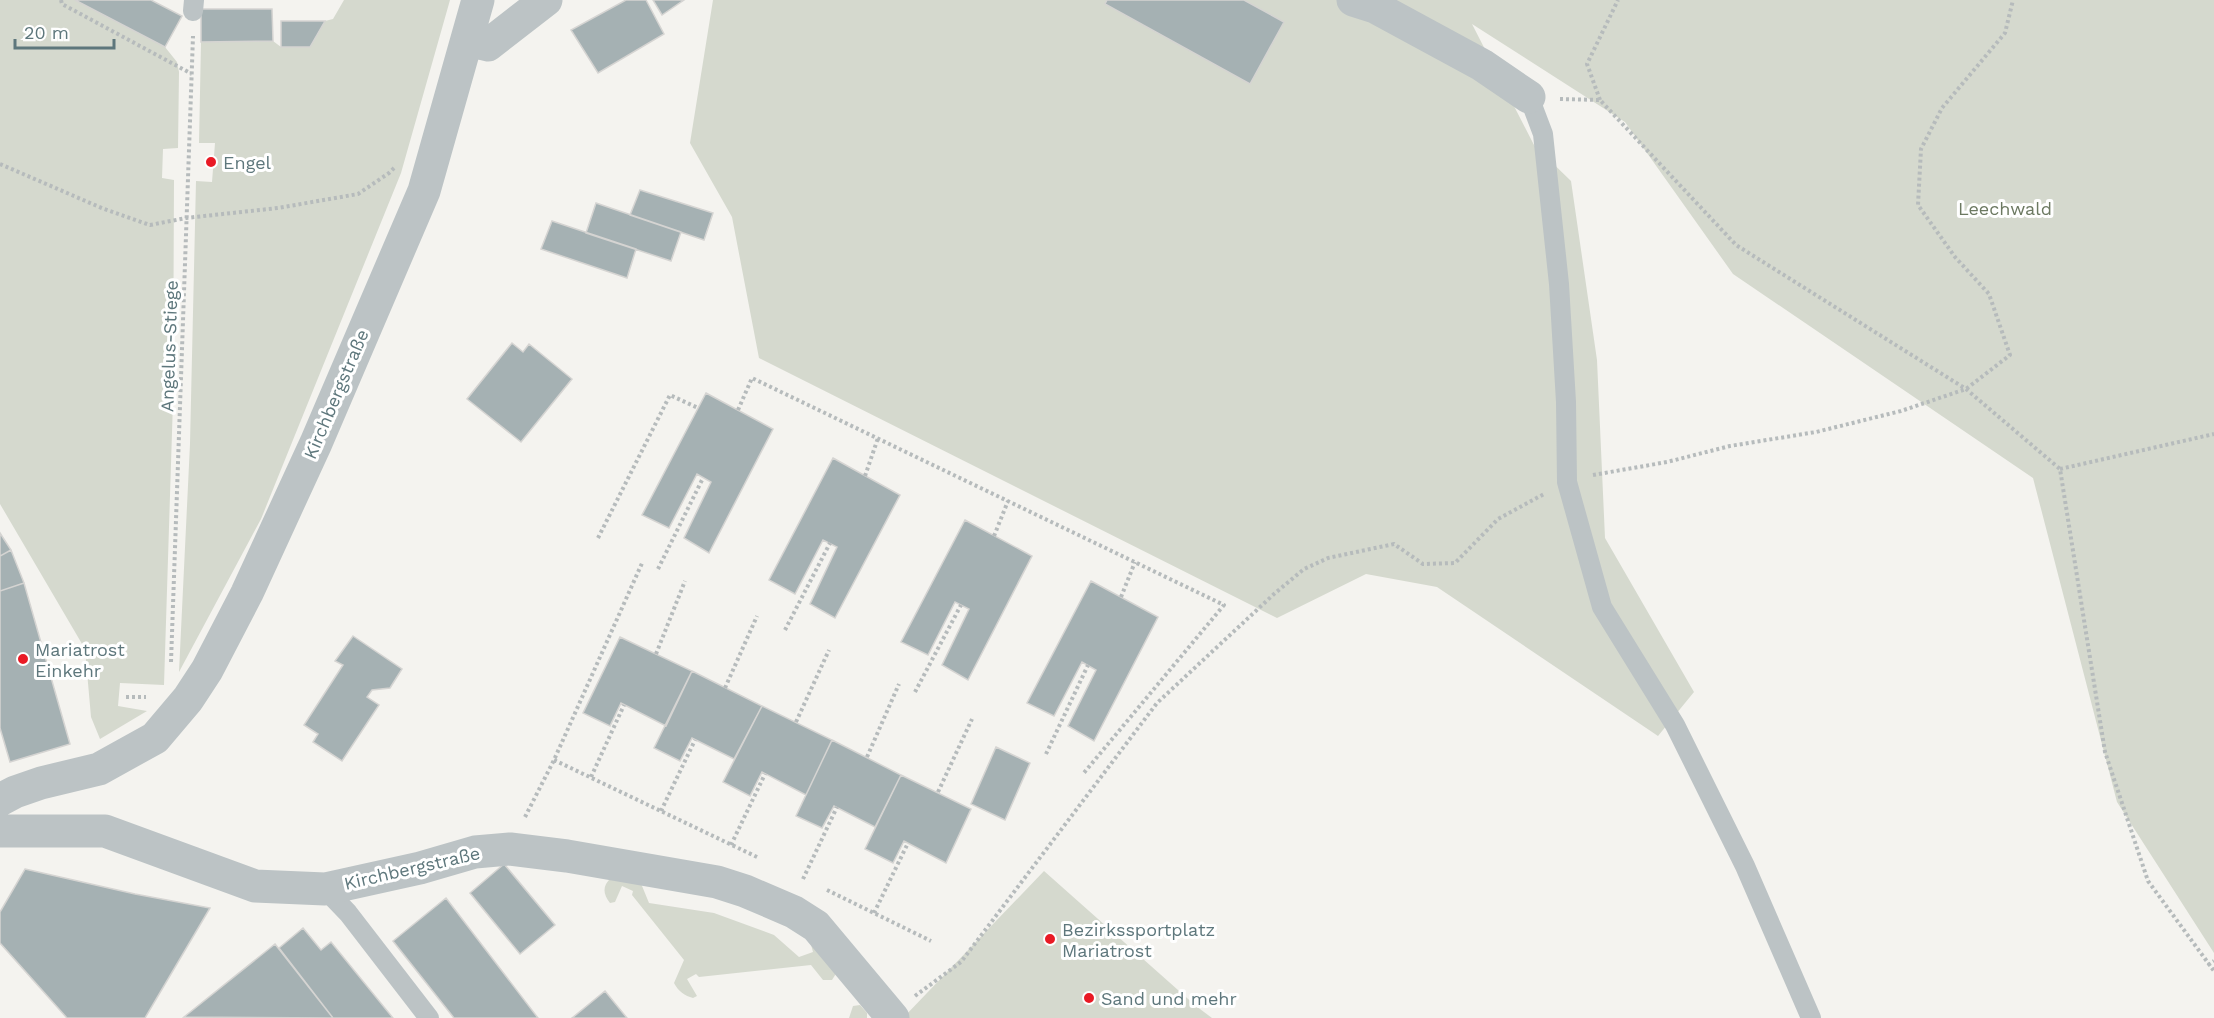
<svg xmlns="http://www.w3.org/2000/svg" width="2214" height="1018" viewBox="0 0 2214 1018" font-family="'Work Sans',sans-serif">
	<rect width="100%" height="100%" fill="#f4f3ef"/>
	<!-- green -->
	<path fill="#d5d9ce" d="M0 0H75L165 47 177 62 179 72 178 148 163 149 162 178 174 180 173 401 164 685 120 683 118 706 147 711 100 739 91 717 85 649 0 504Z
		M344 0H450L401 173 261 519 179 672 190 444 196 181 212 182 215 143H199L201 42 273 41 281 47H310L325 21 333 19Z
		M713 0H2214V953L2117 802 2033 478 1733 274 1625 122 1472 24 1534 145 1571 181 1597 360 1605 538 1694 692 1658 736 1437 587 1366 574 1277 618 759 358 732 217 690 143Z
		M1044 871 1196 1006 1212 1018H903Z
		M611 878 640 881 649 903 714 913 774 935 799 957 813 952 809 937 837 972 832 980H823L811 965 699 977 696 974 687 979 697 996 693 998C685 996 678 991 674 983L684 960 632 895 633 891 622 886 615 902 610 903C603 894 602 886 611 878Z
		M860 1005 867 1013V1018H849L853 1006Z"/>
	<!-- building -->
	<path fill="#a5b1b3" stroke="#d5d4d2" stroke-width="1.5" d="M75 0H151L182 16 165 47Z
		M626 0H646L664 34 598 73 571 30Z
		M653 0H684L662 15Z
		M1107 0H1244L1284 22 1250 84 1105 4Z
		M201 9H272L273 41 201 42Z
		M281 21H325L310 47H281Z
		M640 190 713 213 704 240 630 215Z
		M596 203 681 232 671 261 586 233Z
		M552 221 636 249 627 278 541 249Z
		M512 343 523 352 529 344 572 379 521 442 467 399Z
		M706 393 773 429 709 553 684 538 711 482 697 474 669 528 642 515Z
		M833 458 900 495 835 618 810 604 837 547 823 540 795 594 769 580Z
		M965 520 1032 556 968 680 942 665 969 609 955 602 928 655 901 642Z
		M0 533 11 550 0 556Z
		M11 550 24 583 0 591V556Z
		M1091 581 1158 617 1094 741 1068 726 1096 670 1082 662 1054 716 1027 703Z
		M24 583 70 744 10 762 0 728V591Z
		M353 636 402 669 390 688 372 690 367 697 379 705 342 761 313 742 318 734 304 725 343 665 335 661Z
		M620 637 692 671 666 726 621 703 610 726 583 713Z
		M692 671 762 706 734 759 692 738 680 761 654 748Z
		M762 706 832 740 806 795 762 772 750 796 723 782Z
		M832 740 901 775 875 827 834 806 822 828 796 816Z
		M996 747 1030 763 1005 820 971 804Z
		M901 775 971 809 946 863 904 841 893 863 865 849Z
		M504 864 555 925 520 954 470 893Z
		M25 869 135 894 210 908 145 1018H67L0 943V912Z
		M446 898 538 1018H454L393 941Z
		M303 928 321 950 331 942 393 1018H333L279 948Z
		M275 944 333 1018 184 1017Z
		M605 991 627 1018H572Z"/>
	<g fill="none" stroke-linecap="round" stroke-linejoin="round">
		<!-- path -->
		<path stroke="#b6bbbc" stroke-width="4" stroke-dasharray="3 3" stroke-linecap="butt" d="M61 0 62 4 192 74
			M1560 99 1600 100 1736 245 1966 389 2060 469 2105 752 2148 881 2214 971
			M1600 100 1587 64 1618 0
			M0 164 104 209 150 225 186 218 278 208 358 194 389 173 396 166
			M738 410 752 378 1224 605 1083 774
			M2060 469 2214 434
			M1593 475 1667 462 1730 446 1816 432 1901 411 1966 389 2010 355 1989 294 1955 257 1918 205 1921 149 1942 108 2005 33 2013 0
			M865 476 878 438
			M994 536 1008 501
			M598 538 670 395 698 408
			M658 569 703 478
			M1121 597 1135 562
			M785 630 830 543
			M656 654 685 581
			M171 662 193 36
			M725 688 757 616
			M915 692 961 605
			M126 697H146
			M796 722 829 650
			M1046 754 1088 665
			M867 757 899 684
			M554 760 757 857
			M591 777 624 705
			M938 792 972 719
			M661 811 695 740
			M525 817 554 760 643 561
			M731 845 765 774
			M803 879 837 807
			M827 890 931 941
			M874 913 908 843
			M2208 965 2214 961
			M915 996 961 962 1157 703 1274 594 1304 569 1328 558 1394 544 1423 564 1455 563 1498 519 1544 494"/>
		<!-- lane -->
		<path stroke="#bcc3c5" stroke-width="20" d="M193 11 194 0
			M1529 97 1543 134 1559 284 1566 402 1567 482 1602 607 1675 725 1745 866 1811 1018
			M325 889 348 913 429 1018"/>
		<!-- street -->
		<path stroke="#bcc3c5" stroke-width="33" d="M1353 0 1375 7 1482 65 1529 97
			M467 40 488 45 546 0
			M0 800 15 792 41 783 99 769 155 738 188 699 207 670 247 593 316 443 424 191 478 0
			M0 831H105L255 886 325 889 420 868 475 852 510 849 567 856 717 882 745 891 794 912 816 926 893 1018"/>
	</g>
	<!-- markers -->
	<g fill="#e91a25" stroke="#fff" stroke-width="2">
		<circle cx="211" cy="162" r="6"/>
		<circle cx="23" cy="659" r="6"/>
		<circle cx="1050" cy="939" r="6"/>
		<circle cx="1089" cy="998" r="6"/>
	</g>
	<g text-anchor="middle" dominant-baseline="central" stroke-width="6" stroke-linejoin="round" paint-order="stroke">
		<!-- poi labels -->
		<g font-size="18" fill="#5e777c" stroke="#fff" text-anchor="start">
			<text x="223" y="162">Engel</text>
			<text x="35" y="649">Mariatrost<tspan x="35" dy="21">Einkehr</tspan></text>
			<text x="1062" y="929">Bezirkssportplatz<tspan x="1062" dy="21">Mariatrost</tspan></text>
			<text x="1101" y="998">Sand und mehr</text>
		</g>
		<!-- park labels -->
		<g font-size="18" fill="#6c7961" stroke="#fff">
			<text x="2005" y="208">Leechwald</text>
		</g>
		<!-- street labels -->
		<g font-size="18" fill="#5e777c" stroke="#fff">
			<text transform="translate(169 346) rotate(-88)">Angelus-Stiege</text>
			<text transform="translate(336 394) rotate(-67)">Kirchbergstraße</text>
			<text transform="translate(412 868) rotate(-13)">Kirchbergstraße</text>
		</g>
	</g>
	<!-- scale -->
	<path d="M15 39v9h99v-9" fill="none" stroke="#5e777c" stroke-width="3"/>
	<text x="24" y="39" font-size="18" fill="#5e777c" stroke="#ffffff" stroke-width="4.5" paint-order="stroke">20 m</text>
</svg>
